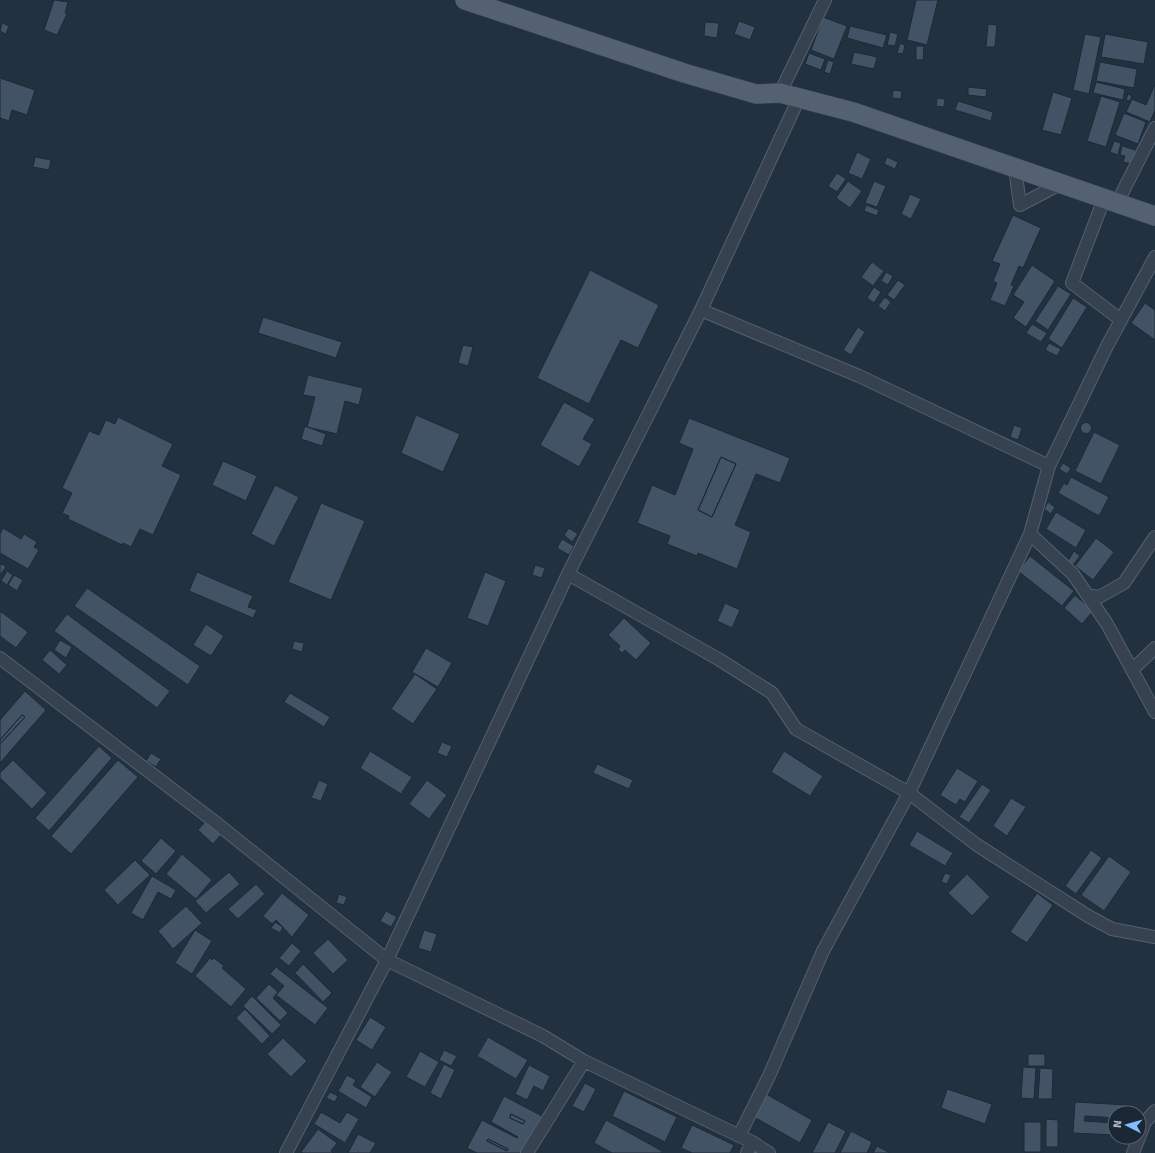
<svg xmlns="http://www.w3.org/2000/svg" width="1155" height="1153" viewBox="0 0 1155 1153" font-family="Signika,sans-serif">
	<rect width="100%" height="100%" fill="#223140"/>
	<!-- building -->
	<path fill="#425365" stroke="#1d2937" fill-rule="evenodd" d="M54 0 68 2 65 13 67 14 57 35 44 30Z
		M916 0H938L927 45 907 40Z
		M823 17 847 26 834 59 811 50Z
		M739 21 755 27 750 40 734 34Z
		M705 22 719 23 717 38 704 36Z
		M2 23 9 26 6 34 0 31Z
		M988 24 997 25 995 47H986Z
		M850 26 887 35 883 48 847 38Z
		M890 32 898 34 895 46 887 45Z
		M1085 34 1101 37 1089 94 1073 90Z
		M1105 34 1148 42 1144 64 1101 57Z
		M900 43 905 45 903 54 897 53Z
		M916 46H924L923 60H916Z
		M854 52 877 57 874 69 851 64Z
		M809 53 825 59 821 70 805 64Z
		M828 60 834 62 830 74 824 72Z
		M1100 62 1137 69 1134 88 1096 81Z
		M0 78 35 90 27 115 12 110 9 121 0 118Z
		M1096 82 1125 89 1123 100 1093 93Z
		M1155 84V110L1150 122 1126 112 1132 99 1146 105Z
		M968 87 987 89 986 97 968 95Z
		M893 90 902 91 901 99 892 98Z
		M1053 92 1072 98 1061 135 1042 130Z
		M1128 94 1132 96 1130 101 1126 100Z
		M1101 96 1120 102 1106 147 1087 141Z
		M937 98 945 99 944 107 936 106Z
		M958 101 993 112 991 121 955 110Z
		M1124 113 1146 122 1138 144 1115 135Z
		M1114 141 1121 143 1118 155 1110 152Z
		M1122 146 1136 150 1132 164 1123 162 1125 156 1120 155Z
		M857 152 871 159 862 179 848 173Z
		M35 157 51 160 49 170 33 167Z
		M887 157 898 162 895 169 884 164Z
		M837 173 846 179 837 192 828 186Z
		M848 181 862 191 850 208 836 198Z
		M874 181 886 186 877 207 865 203Z
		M910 194 921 199 911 219 901 214Z
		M866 205 879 210 877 216 864 211Z
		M1013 215 1041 228 1023 268 1019 266 1011 285 1014 286 1005 306 990 300 997 283 993 281 1000 264 992 261Z
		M872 262 884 271 873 286 861 277Z
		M1032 265 1055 281 1026 327 1013 318 1024 302 1013 295Z
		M590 270 659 305 638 348 621 340 589 404 537 378Z
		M886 272 893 276 888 285 881 281Z
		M898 280 905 285 894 300 887 295Z
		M1058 286 1071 294 1048 330 1035 321Z
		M874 287 881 292 874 303 867 298Z
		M885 297 891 302 885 311 878 306Z
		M1073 298 1087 307 1062 348 1048 339Z
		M1145 303 1155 310V340L1131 323Z
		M263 317 342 342 336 358 258 333Z
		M1032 324 1047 333 1041 342 1026 333Z
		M858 327 865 332 851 355 843 350Z
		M1049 343 1061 349 1057 356 1045 350Z
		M463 345 473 347 468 366 458 363Z
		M308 375 363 388 359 405 345 401 337 434 307 427 315 397 303 395Z
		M564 402 595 419 583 439 592 444 579 467 540 445Z
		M416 415 460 434 443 472 401 453Z
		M118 417 173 444 162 466 181 475 153 535 140 529 131 547 123 543 122 545 68 519 69 516 62 513 72 493 62 488 89 431 99 435 106 420 115 424Z
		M689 418 790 458 780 483 756 474 735 525 751 532 737 569 698 553 697 556 667 544 670 536 637 523 652 485 675 495 693 449 679 443ZM721 457 736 464 712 517 698 510Z
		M1080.5 428a5.5 5.5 0 1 1 11 0a5.5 5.5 0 1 1-11 0Z
		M1014 425 1022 428 1018 440 1010 437Z
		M305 426 326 434 322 446 301 439Z
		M1094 432 1120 445 1101 484 1075 471Z
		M721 457 736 464 712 517 698 510Z
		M223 461 257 476 246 501 212 485Z
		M1063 463 1071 468 1067 474 1059 469Z
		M1071 477 1109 497 1099 516 1058 493 1064 483 1067 485Z
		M275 485 299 497 274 546 251 534Z
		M1048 502 1055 507 1051 514 1044 509Z
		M321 503 365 521 331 600 288 582Z
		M1056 512 1086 530 1076 548 1046 529Z
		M3 528 21 539 24 534 37 542 34 547 39 550 28 569 0 553V534Z
		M569 528 578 534 572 542 564 535Z
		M1096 538 1114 552 1093 580 1075 566Z
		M562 539 574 546 569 555 557 548Z
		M1074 551 1080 556 1073 565 1068 561Z
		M1030 556 1074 591 1062 606 1018 571Z
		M2 564 6 567 0 575V565Z
		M535 565 545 568 542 578 532 575Z
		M7 571 13 575 7 585 1 581Z
		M197 572 253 596 248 607 257 610 253 618 189 591Z
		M485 572 506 581 488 626 467 618Z
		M14 575 23 580 17 591 8 585Z
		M87 588 200 666 188 685 74 606Z
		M1075 595 1093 611 1082 624 1064 608Z
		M725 603 740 610 732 628 717 621Z
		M0 611 28 632 16 648 0 636Z
		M67 614 170 691 157 708 54 631Z
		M624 618 651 643 636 660 625 650 622 653 618 649 620 646 608 635Z
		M206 624 224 636 211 656 193 645Z
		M60 640 72 647 66 658 54 650Z
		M294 641 304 643 302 652 292 649Z
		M426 648 452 663 438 687 412 672Z
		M50 650 67 665 59 674 42 660Z
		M415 674 437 689 413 724 391 709Z
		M25 691 46 710 0 763V744L25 717 22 715 0 740V720Z
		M290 693 330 717 324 727 284 702Z
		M22 715 25 717 0 744V740Z
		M442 742 452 746 447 757 437 753Z
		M99 746 112 758 49 831 35 818Z
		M370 751 412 777 401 794 360 768Z
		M784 751 823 776 810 796 771 772Z
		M151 753 161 759 156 767 146 761Z
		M13 760 47 793 32 809 0 778V773Z
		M118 760 138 777 71 854 51 836Z
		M597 764 633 780 629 789 593 773Z
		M957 768 978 781 965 802 960 799 956 805 940 795Z
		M319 780 328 784 321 801 311 798Z
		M427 780 447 795 429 819 409 804Z
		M982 784 991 790 969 823 959 817Z
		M1011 798 1026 807 1007 836 993 826Z
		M206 821 221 835 213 844 198 830Z
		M917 831 953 853 945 866 909 845Z
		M161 838 176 851 156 874 141 861Z
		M1091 850 1102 858 1076 894 1065 886Z
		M182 854 212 880 196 899 166 874Z
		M1109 856 1131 872 1104 911 1081 895Z
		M135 860 150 875 118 905 104 890Z
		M229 872 240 884 206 913 195 901Z
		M945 873 951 875 947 884 941 882Z
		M967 874 990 897 972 916 948 893Z
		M152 876 176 890 171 899 158 892 143 920 131 913Z
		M256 884 265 894 238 919 228 909Z
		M282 893 309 915 292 937 276 920 272 924 263 916Z
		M1037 893 1053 905 1027 943 1010 932Z
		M339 894 347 897 344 905 336 903Z
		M186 906 202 923 173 949 158 931Z
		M386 911 397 917 391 927 380 921Z
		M275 922 283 927 280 933 271 928Z
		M195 930 212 941 192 974 175 963Z
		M424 930 437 934 431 952 418 948Z
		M328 939 348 960 333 974 313 953Z
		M292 943 301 951 289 966 279 958Z
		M210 958 212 960 214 958 224 966 222 968 246 989 231 1007 195 976Z
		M303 964 332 993 323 1002 295 973Z
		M276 967 328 1008 315 1025 276 995 284 986 270 974Z
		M269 984 278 992 273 998 288 1013 280 1021 256 998Z
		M252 996 281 1025 272 1034 243 1006Z
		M245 1009 270 1036 262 1044 236 1018Z
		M370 1017 386 1027 372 1050 356 1040Z
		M488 1037 528 1060 516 1079 477 1056Z
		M283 1038 307 1061 291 1077 267 1054Z
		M444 1050 457 1056 451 1066 439 1060Z
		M420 1051 439 1062 425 1087 406 1077Z
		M1028 1054H1045V1066H1028Z
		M377 1062 392 1072 375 1097 360 1087Z
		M444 1064 455 1070 441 1099 430 1093Z
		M529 1065 550 1076 543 1091 534 1086 527 1100 515 1094Z
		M1023 1067 1036 1068 1034 1099 1021 1098Z
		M1040 1068 1053 1069 1052 1099H1038Z
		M347 1075 356 1080 353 1085 372 1097 366 1108 338 1091Z
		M585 1083 596 1089 584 1112 572 1106Z
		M947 1089 992 1104 985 1124 941 1108Z
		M624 1091 677 1117 665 1142 612 1116Z
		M330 1092 338 1096 335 1102 326 1098Z
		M766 1094 812 1120 800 1143 754 1117Z
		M504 1096 542 1116 523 1153H477L467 1148 482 1120 517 1138 518 1137 491 1122ZM511 1114 525 1121 523 1124 510 1118ZM488 1139 508 1149 507 1151 487 1141Z
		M1075 1102 1127 1105 1126 1113H1115V1118L1085 1116 1084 1121 1115 1123V1135L1073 1133Z
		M321 1112 340 1123 347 1112 359 1119 345 1143 314 1124Z
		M511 1114 525 1121 523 1124 510 1118Z
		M1046 1119 1058 1120V1147H1046Z
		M606 1120 662 1151 661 1153H612L594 1143Z
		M828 1122 846 1131 835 1153H812Z
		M1024 1122H1041V1152H1024Z
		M692 1125 734 1145 730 1153H692L681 1148Z
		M318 1129 337 1143 331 1151 333 1153H303L301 1152Z
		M851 1131 872 1142 867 1153H840Z
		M358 1134 376 1143 370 1153H348Z
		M488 1139 508 1149 507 1151 487 1141Z
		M877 1146 890 1153H873Z"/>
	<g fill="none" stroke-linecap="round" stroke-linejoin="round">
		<defs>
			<path id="street" d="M780 93 825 0
				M1015 168 1020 205 1060 184
				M1104 199 1072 283 1121 320
				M1117 203 1155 128
				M701 310 859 376 1049 466 1030 534 909 793 823 951 769 1076 739 1136
				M1049 466 1107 346 1155 257
				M1030 534 1073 574 1107 624 1155 712
				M568 574 720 660 772 693 796 729 909 793 977 845 1088 916 1112 929 1155 937
				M1087 595 1099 597 1124 583 1155 537
				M0 658 215 822 387 960 543 1036 584 1061 752 1142 769 1153
				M1132 670 1155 648
				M286 1153 387 960 568 574 701 310 799 98
				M527 1153 584 1061
				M747 1153 752 1142
				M1133 1153 1145 1122 1155 1111"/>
			<path id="primary" d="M465 0 684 73 756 94 780 93 853 112 1155 216"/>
		</defs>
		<!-- street casing -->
		<use href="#street" stroke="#54606e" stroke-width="14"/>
		<!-- primary casing -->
		<use href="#primary" stroke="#424e5c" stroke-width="20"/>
		<!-- street -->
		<use href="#street" stroke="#364250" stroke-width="12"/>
		<!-- primary -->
		<use href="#primary" stroke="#546170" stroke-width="19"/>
	</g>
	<!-- north arrow -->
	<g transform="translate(1127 1125) rotate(276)"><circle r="19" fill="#1b2735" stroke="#576371"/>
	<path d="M0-3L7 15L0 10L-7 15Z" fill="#83bbff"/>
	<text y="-6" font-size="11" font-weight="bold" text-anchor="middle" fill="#b2bdcb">N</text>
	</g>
</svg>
